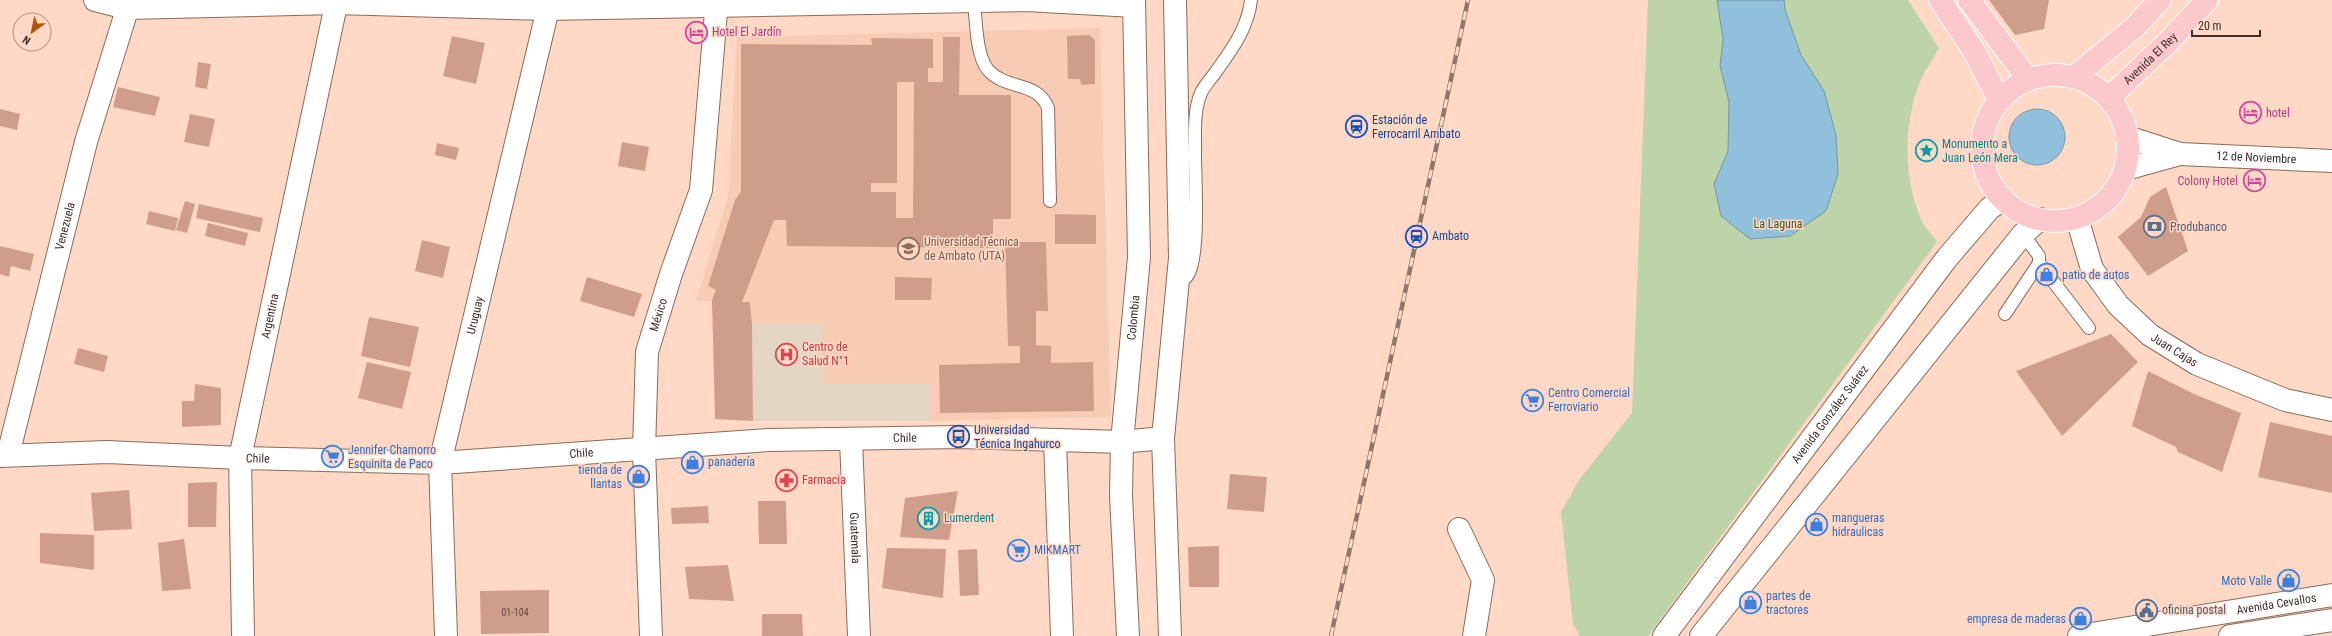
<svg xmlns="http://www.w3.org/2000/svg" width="2332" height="636" viewBox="0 0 2332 636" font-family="'Roboto Condensed',sans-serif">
	<rect width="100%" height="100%" fill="#ffd9c6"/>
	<!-- built -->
	<path fill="#f8cbb5" d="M1100 28 1111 417 929 421 928 384H823L822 324H752L750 302 696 301 728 196 737 37Z"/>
	<!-- medical -->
	<path fill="#e3d6c3" d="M752 324H822L823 384H929V421H753Z"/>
	<!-- green -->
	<path fill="#bdd3a8" d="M1648 0H1908L1939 48C1934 58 1927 67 1922 77 1903 120 1903 174 1920 217 1923 226 1932 234 1937 242L1648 636H1580L1573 624 1561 512 1579 480 1632 413Z"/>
	<!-- water -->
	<path fill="#90c0dc" stroke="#7794a6" d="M1717 0H1784L1785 10 1801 55 1824 91 1836 135 1838 174 1826 211 1790 236 1750 239 1721 216 1714 184 1728 151 1729 102 1720 66 1723 39Z
		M2009 137a28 28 0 1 1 56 0a28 28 0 1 1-56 0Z"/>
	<!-- building -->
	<path fill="#ce9e8a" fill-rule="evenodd" d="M1989 0H2049L2044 29 2015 35Z
		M1089 35 1095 40V84L1081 85 1080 79H1068L1067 36Z
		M452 36 485 43 476 84 443 76Z
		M943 37H960L959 95H1011V219H993V248L787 246 786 220H774L742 302H750L752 324 753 421 715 419 712 300 716 290 708 286 735 200 741 191V44L872 45 871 38 933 39V68H928V82H943ZM897 82H914L913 218H896V192H871V183H897Z
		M198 62 211 64 207 89 195 87Z
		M118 87 160 97 155 116 113 107Z
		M0 109 20 114 17 130 0 126Z
		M190 114 215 119 209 147 184 142Z
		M622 142 649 147 645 171 618 166Z
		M437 143 459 148 456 160 435 155Z
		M2166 187 2188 251 2148 276 2118 237 2141 217 2150 197Z
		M185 201 195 204 187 233 176 230Z
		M199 204 263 218 260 232 196 218Z
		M149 211 178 218 175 231 146 224Z
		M1055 214 1096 215V244H1055Z
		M208 223 248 233 245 246 205 236Z
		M422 240 450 247 443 278 415 271Z
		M1005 242H1046L1048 311H1036V345L1051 346V363L1093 362 1094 411 940 413 939 365 1020 363V346H1008Z
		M0 246 34 254 30 271 11 266 9 277 0 274Z
		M587 277 642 294 634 317 580 301Z
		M895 277 932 278 931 300H895Z
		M369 317 419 327 410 367 361 356Z
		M2111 334 2138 362 2062 436 2016 371Z
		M78 348 108 356 104 372 74 364Z
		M367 362 411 372 402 409 358 398Z
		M2148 371 2194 394 2241 413 2222 472 2178 452 2176 447 2132 426Z
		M195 384 221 388V425L182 427V401H194Z
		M2270 422 2332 436V493L2258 477Z
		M1230 474 1267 477 1264 512 1227 509Z
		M217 482 216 527H188V483Z
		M129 490 132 529 94 531 91 493Z
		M958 491 949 540 900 537 905 498Z
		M758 501H786L787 544H759Z
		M708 506 709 523 672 524 671 508Z
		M40 533 94 535V570L40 563Z
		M184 539 191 589 162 591 158 543Z
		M1219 546V587H1189L1188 547Z
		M887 548 946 549 943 598 882 588Z
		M977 549 979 595 960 596 958 550Z
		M728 565 734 601 689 599 685 567Z
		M549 590V633L481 634 480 591Z
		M762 614H802L803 636H762Z"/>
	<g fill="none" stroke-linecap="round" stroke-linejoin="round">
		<defs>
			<path id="service" d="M974 1C976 20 976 56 988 70 1007 91 1037 80 1048 108L1050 201
				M2039 263 2089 328
				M1182 280C1203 275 1194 168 1195 147 1195 130 1194 109 1201 93 1204 86 1211 79 1215 73 1231 51 1248 28 1251 0
				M2005 314 2039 263V256L2023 234"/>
			<g id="minor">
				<path d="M95 0 127 8 336 3 547 9 1026 0 1134 6"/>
				<path id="s1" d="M2077 218 2092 269 2118 305 2150 335 2197 364 2285 400 2332 410"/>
				<path id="s2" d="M851 440 859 636"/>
				<path d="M1055 440 1062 636"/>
				<path id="s3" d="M8 455 86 142 130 0"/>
				<path id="s4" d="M0 456 107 452 240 458 440 463 769 440 959 437 1122 442 1163 438"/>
				<path d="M1459 529 1483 580 1474 636"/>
				<path id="s5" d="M243 636 240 458 337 0"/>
				<path id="s6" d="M446 636 440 463 550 0"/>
				<path id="s7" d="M651 636 644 450 647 352 671 274 701 190 717 0"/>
			</g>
			<g id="tertiary">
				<path id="s8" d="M2127 137 2180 154 2332 161"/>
				<path d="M2126 169 2180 154"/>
			</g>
			<g id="secondary">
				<path id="s9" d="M1128 636 1121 496 1122 442 1139 257 1134 0"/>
				<path d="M1170 636 1163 438 1180 258 1175 0"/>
				<path id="s10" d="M1664 636 1947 258 1990 208 2003 200"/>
				<path d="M1701 636 2023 234 2040 219"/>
				<path id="s11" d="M2079 636 2332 595"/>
				<path d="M2230 636 2332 620"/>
			</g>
			<g id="primary">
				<path d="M1940 0 1974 51 1999 100"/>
				<path d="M1969 0 2028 79"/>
				<circle cx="2055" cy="148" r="73"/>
				<path d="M2074 77 2135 27 2160 0"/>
				<path id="s12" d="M2109 98 2169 41 2207 0"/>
			</g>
		</defs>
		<!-- service casing -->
		<use href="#service" stroke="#8b6a59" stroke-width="14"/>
		<!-- minor casing -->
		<use href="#minor" stroke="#8b6a59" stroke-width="24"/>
		<!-- tertiary casing -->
		<use href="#tertiary" stroke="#8b6a59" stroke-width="24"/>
		<!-- secondary casing -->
		<use href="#secondary" stroke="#8b6a59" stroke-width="24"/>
		<!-- primary casing -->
		<use href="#primary" stroke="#fff" stroke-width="24"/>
		<!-- service -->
		<use href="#service" stroke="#fff" stroke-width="12"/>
		<!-- minor -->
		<use href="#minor" stroke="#fff" stroke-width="22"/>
		<!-- tertiary -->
		<use href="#tertiary" stroke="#fff" stroke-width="22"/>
		<!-- secondary -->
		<use href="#secondary" stroke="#fff" stroke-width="22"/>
		<!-- primary -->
		<use href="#primary" stroke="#fbc9cc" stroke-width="22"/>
		<defs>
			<path id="rail" d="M1331 636 1468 0"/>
		</defs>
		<!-- rail casing -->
		<use href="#rail" stroke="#8f776b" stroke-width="4.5"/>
		<!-- rail -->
		<use href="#rail" stroke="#ffd9c6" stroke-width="3" stroke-dasharray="9" stroke-linecap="butt"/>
	</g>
	<!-- icons -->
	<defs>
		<symbol id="hotel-ring" viewBox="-11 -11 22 22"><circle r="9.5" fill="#ffd9c6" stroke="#d1479c" stroke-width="1.5"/><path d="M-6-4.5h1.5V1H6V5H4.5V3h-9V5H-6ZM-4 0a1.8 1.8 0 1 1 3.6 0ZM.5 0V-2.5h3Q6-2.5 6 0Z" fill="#d1479c"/></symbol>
		<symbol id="station-ring" viewBox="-11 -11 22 22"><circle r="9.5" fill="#ffd9c6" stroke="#1a4fb4" stroke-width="1.5"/><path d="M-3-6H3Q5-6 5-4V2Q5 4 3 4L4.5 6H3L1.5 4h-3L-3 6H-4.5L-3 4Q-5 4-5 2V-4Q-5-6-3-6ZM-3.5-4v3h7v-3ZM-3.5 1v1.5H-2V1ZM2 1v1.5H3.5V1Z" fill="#1a4fb4"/></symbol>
		<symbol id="sight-ring" viewBox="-11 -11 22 22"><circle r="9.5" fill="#ffd9c6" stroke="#0f9aa8" stroke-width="1.5"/><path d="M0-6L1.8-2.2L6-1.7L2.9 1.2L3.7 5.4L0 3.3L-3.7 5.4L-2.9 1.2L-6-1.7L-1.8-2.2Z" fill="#0f9aa8"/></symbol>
		<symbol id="bank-ring" viewBox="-11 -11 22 22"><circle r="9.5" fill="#ffd9c6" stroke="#5c6f8a" stroke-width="1.5"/><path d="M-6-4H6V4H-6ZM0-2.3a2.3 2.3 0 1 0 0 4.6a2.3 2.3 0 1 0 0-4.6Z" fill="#5c6f8a"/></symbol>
		<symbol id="university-ring" viewBox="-11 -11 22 22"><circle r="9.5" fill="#ffd9c6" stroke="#8d6e63" stroke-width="1.5"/><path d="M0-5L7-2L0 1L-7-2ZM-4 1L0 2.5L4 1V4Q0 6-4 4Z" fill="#8d6e63"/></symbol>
		<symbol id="shop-ring" viewBox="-11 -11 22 22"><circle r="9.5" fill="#ffd9c6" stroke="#3f7fe0" stroke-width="1.5"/><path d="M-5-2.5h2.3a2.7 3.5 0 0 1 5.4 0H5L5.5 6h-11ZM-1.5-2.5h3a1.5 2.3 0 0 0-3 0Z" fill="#3f7fe0"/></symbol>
		<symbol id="hospital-ring" viewBox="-11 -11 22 22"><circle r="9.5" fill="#ffd9c6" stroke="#e0444e" stroke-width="1.5"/><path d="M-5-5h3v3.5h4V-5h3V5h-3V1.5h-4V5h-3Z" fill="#e0444e"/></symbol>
		<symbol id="supermarket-ring" viewBox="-11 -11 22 22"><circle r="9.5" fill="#ffd9c6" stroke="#3f7fe0" stroke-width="1.5"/><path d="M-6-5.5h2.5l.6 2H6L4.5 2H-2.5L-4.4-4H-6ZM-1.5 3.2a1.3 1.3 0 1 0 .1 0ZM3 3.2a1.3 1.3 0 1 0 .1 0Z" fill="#3f7fe0"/></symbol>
		<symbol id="bus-ring" viewBox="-11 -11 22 22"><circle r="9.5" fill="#ffd9c6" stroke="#1a4fb4" stroke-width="1.5"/><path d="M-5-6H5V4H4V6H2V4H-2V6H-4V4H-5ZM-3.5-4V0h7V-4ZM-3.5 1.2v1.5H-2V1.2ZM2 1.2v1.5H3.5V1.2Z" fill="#1a4fb4"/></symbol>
		<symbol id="pharmacy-ring" viewBox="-11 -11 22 22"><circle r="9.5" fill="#ffd9c6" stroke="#e0444e" stroke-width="1.5"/><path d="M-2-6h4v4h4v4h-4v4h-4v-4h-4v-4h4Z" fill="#e0444e"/></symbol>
		<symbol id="building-ring" viewBox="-11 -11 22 22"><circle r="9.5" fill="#ffd9c6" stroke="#0f9aa8" stroke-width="1.5"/><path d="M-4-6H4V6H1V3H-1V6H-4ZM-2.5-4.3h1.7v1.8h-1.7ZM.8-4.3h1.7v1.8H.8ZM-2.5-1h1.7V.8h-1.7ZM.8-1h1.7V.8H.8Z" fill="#0f9aa8"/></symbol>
		<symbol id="civic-ring" viewBox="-11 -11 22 22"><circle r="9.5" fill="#ffd9c6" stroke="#5c6f8a" stroke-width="1.5"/><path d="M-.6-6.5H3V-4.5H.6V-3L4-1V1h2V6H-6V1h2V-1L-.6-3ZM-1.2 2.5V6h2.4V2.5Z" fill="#5c6f8a"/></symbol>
	</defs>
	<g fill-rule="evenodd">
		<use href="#hotel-ring" x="684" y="20" width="25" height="25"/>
		<use href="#hotel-ring" x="2238" y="100" width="25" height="25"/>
		<use href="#station-ring" x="1344" y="114" width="25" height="25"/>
		<use href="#sight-ring" x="1914" y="138" width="25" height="25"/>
		<use href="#hotel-ring" x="2242" y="168" width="25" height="25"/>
		<use href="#bank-ring" x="2142" y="214" width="25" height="25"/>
		<use href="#station-ring" x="1404" y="224" width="25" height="25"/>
		<use href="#university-ring" x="896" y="236" width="25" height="25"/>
		<use href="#shop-ring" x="2034" y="262" width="25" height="25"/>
		<use href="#hospital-ring" x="774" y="342" width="25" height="25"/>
		<use href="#supermarket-ring" x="1520" y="388" width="25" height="25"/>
		<use href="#bus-ring" x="946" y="424" width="25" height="25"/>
		<use href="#supermarket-ring" x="320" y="444" width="25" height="25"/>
		<use href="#shop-ring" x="680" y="450" width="25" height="25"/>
		<use href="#shop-ring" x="626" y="464" width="25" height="25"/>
		<use href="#pharmacy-ring" x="774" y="468" width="25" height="25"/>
		<use href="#building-ring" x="916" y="506" width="25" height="25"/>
		<use href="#shop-ring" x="1804" y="512" width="25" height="25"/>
		<use href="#supermarket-ring" x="1006" y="538" width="25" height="25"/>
		<use href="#shop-ring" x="2276" y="568" width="25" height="25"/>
		<use href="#shop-ring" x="1738" y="590" width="25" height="25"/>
		<use href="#civic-ring" x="2134" y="598" width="25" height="25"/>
		<use href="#shop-ring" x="2068" y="606" width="25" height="25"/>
	</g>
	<g text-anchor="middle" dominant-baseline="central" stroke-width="3" stroke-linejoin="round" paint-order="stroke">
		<!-- number labels -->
		<g font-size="10" fill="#624b40">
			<text x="515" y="612">01-104</text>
		</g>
		<!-- hotel labels -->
		<g font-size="12" fill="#b23c85" stroke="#ffd9c6" text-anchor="start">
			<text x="712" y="32">Hotel El Jardín</text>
			<text x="2266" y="113">hotel</text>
			<text x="2238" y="181" text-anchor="end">Colony Hotel</text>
		</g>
		<!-- street labels -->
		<g font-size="12" fill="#3e2f28" stroke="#ffd9c6">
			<text stroke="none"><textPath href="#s12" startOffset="57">Avenida El Rey</textPath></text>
			<text stroke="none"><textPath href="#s8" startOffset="132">12 de Noviembre</textPath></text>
			<text stroke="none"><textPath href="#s3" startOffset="236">Venezuela</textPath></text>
			<text stroke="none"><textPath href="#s7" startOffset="323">México</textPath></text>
			<text stroke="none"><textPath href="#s5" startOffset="323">Argentina</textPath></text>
			<text stroke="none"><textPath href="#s6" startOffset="325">Uruguay</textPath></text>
			<text stroke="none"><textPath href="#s9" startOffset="319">Colombia</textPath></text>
			<text stroke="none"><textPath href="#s1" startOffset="170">Juan Cajas</textPath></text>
			<text stroke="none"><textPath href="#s10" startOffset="277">Avenida González Suárez</textPath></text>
			<text stroke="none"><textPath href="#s4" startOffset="906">Chile</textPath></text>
			<text stroke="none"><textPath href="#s4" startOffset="582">Chile</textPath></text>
			<text stroke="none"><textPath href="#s4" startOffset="258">Chile</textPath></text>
			<text stroke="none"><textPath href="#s2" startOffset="98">Guatemala</textPath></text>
			<text stroke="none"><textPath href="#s11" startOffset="200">Avenida Cevallos</textPath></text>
		</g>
		<!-- transit labels -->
		<g font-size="12" fill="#164399" stroke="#ffd9c6" text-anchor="start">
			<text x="1372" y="120">Estación de<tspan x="1372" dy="14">Ferrocarril Ambato</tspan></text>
			<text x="1432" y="236">Ambato</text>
			<text x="974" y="430">Universidad<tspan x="974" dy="14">Técnica Ingahurco</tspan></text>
		</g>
		<!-- culture labels -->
		<g font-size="12" fill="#0d838f" stroke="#ffd9c6" text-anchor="start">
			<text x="1942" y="144">Monumento a<tspan x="1942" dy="14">Juan León Mera</tspan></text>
			<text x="944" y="518">Lumerdent</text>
		</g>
		<!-- park labels -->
		<g font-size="12" fill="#3d581a" stroke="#ffd9c6">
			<text x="1778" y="224">La Laguna</text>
		</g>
		<!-- service labels -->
		<g font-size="12" fill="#4e5e75" stroke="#ffd9c6" text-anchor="start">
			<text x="2170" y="227">Produbanco</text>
			<text x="2162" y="610">oficina postal</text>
		</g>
		<!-- education labels -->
		<g font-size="12" fill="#785e54" stroke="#ffd9c6" text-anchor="start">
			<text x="924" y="242">Universidad Técnica<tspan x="924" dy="14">de Ambato (UTA)</tspan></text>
		</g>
		<!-- shop labels -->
		<g font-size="12" fill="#366cbe" stroke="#ffd9c6" text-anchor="start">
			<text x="2062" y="275">patio de autos</text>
			<text x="1548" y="393">Centro Comercial<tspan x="1548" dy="14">Ferroviario</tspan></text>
			<text x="348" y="450">Jennifer Chamorro<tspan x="348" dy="14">Esquinita de Paco</tspan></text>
			<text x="708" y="462">panadería</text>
			<text x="622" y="470" text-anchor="end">tienda de<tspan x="622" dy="14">llantas</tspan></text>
			<text x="1832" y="518">mangueras<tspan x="1832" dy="14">hidraulicas</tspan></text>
			<text x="1034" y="550">MIKMART</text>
			<text x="2272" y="581" text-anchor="end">Moto Valle</text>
			<text x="1766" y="596">partes de<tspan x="1766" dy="14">tractores</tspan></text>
			<text x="2066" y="619" text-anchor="end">empresa de maderas</text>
		</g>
		<!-- health labels -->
		<g font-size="12" fill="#be3a42" stroke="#ffd9c6" text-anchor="start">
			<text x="802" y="347">Centro de<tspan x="802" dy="14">Salud N°1</tspan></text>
			<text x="802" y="480">Farmacia</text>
		</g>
	</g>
	<!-- north arrow -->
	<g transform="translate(32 32) rotate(213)"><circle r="19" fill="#ffd9c6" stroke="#b29587"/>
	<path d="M0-3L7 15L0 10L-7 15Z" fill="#b25404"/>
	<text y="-6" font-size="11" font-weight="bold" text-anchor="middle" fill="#3e2f28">N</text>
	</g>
	<!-- scale -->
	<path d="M2192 30v6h68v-6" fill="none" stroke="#3e2f28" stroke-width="2"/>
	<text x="2198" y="30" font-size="12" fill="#3e2f28" stroke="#ffd9c6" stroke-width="3" paint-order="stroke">20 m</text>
</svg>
